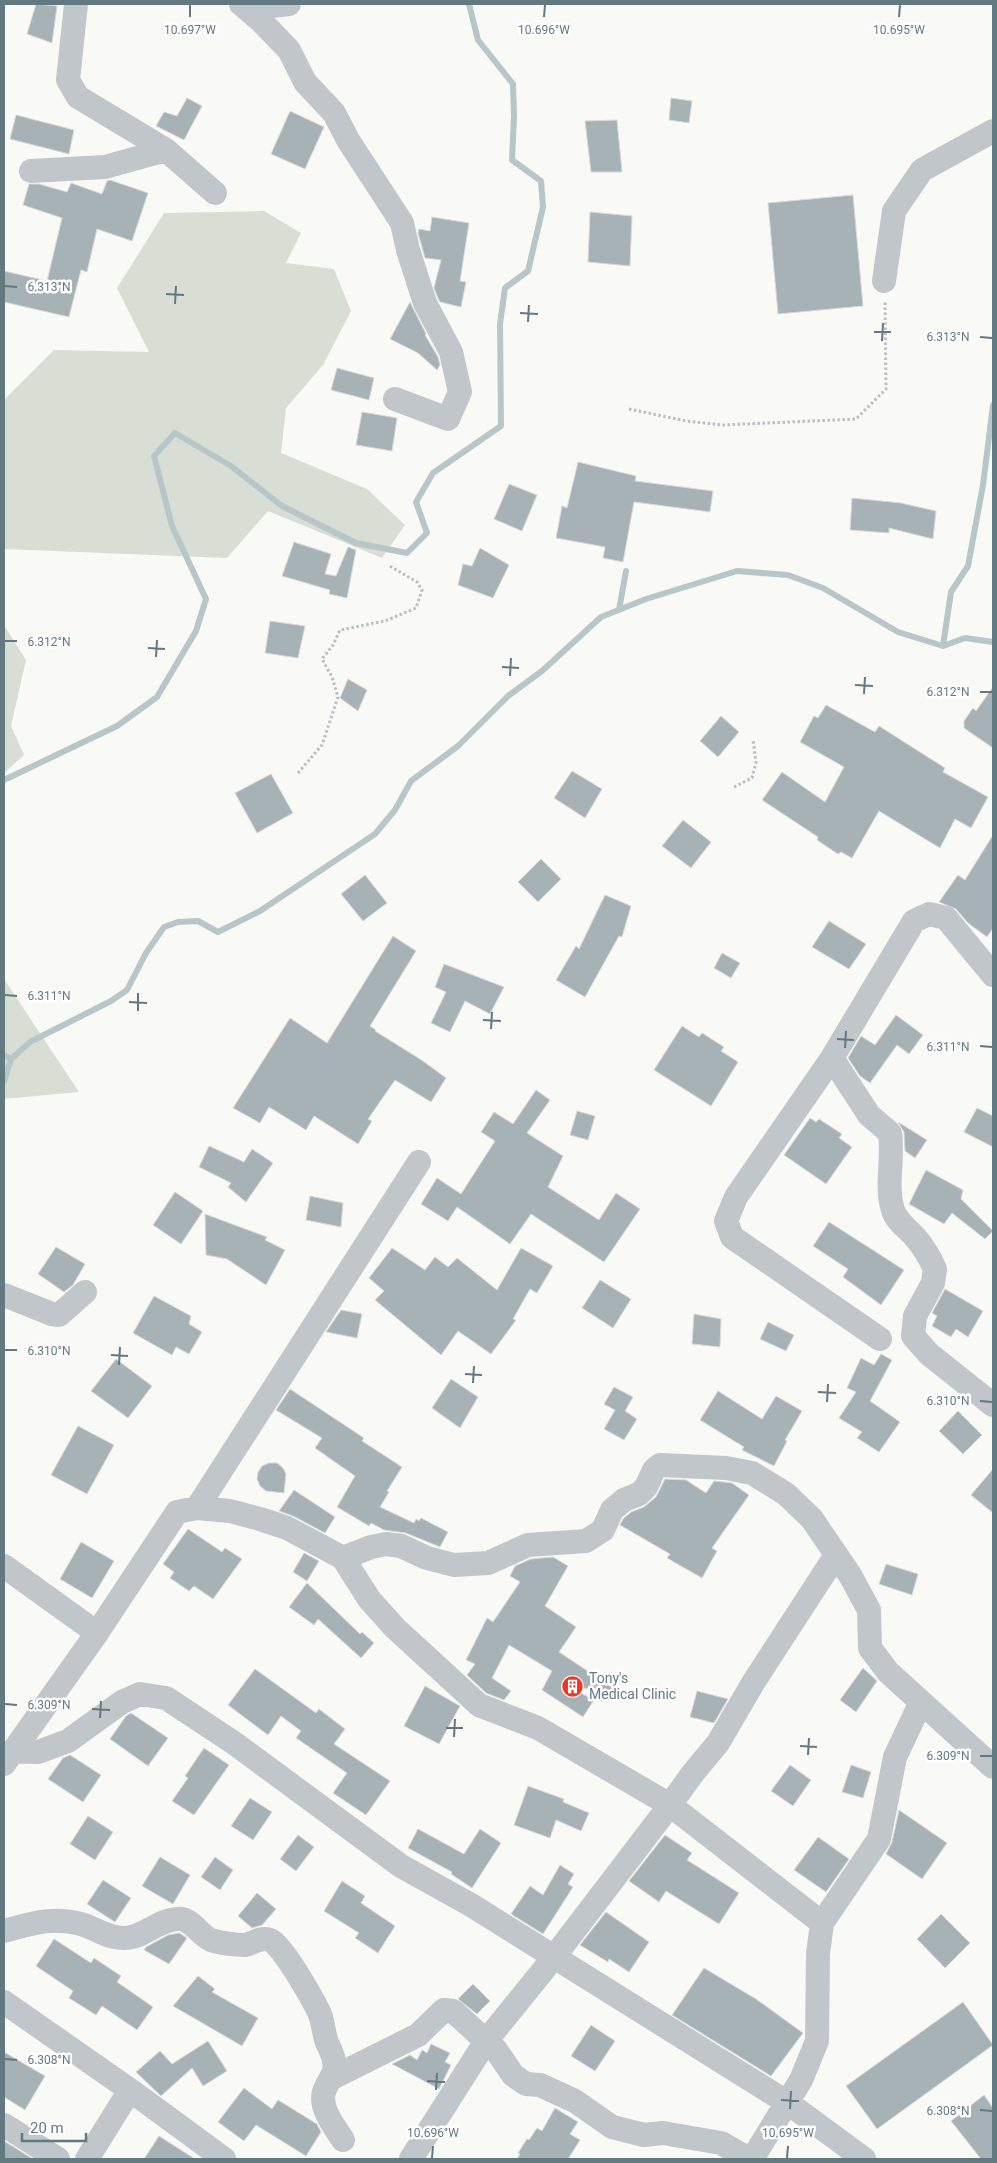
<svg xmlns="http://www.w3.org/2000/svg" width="997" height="2163" viewBox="0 0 997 2163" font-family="Roboto,sans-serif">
	<rect width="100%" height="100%" fill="#f9f9f6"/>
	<!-- green -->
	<path fill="#d9ded5" d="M264 211 301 233 286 263 334 269 351 311 323 365 286 408 281 453 367 489 405 525 382 558 268 511 227 558 4 549V400L54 350 149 352 117 288 164 213Z
		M4 625 26 660 11 726 24 755 4 773Z
		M4 979 79 1092 4 1099Z"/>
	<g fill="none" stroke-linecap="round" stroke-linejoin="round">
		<!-- stream -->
		<path stroke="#b7c7c9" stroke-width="6" d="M619 610 626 571
			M943 646 965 638 993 642
			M4 780 117 726 157 697 196 631 206 599 172 526 154 456 175 433 231 466 282 506 356 543 407 553 427 533 416 502 433 473 501 426 500 324 505 288 528 271 543 207 541 181 512 160 514 117 513 84 478 40 469 4
			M4 1055 11 1059
			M4 1081 11 1059 30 1042 111 1001 127 990 146 953 164 927 178 922 198 921 218 932 260 911 375 834 395 810 411 781 458 746 508 696 542 671 601 617 646 599 737 571 788 575 823 588 898 632 943 646 951 592 968 566 983 485 993 405"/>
	</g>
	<!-- building -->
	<path fill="#a6b2b6" stroke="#dbdad8" d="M36 4 57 6 52 43 27 34Z
		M187 98 202 106 184 140 156 126 164 112 177 116Z
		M671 98 692 101 689 123 669 120Z
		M290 111 324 127 305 169 271 154Z
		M16 115 74 130 69 154 10 139Z
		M617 120 622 172H591L585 121Z
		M110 180 148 193 132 241 97 229 87 272 81 270 69 317 4 302V271L47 281 62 218 23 205 29 184H39L67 192 71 183 102 194 107 181Z
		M853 195 863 306 778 314 768 203Z
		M590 212 632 216 630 266 588 262Z
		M432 217 469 223 460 281 466 282 461 307 440 302 438 298 434 288 441 260 425 258 418 233 419 229 430 231Z
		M410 302 426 334 425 335 438 357 440 365 437 370 418 353 390 339Z
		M337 368 374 378 369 400 331 390Z
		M362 412 397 418 392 451 356 445Z
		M578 462 636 476 635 481 713 491 710 512 634 502 623 562 603 558 605 547 556 538 562 506 567 508Z
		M509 484 537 495 522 531 494 519Z
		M852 498 901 503 936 511 933 539 889 528V533L850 530Z
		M294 542 331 554 325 574 336 576 348 547 356 550 347 598 329 594 330 590 282 576Z
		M480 548 509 565 493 598 458 585 463 564 472 566Z
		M270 621 305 626 298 658 265 653Z
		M348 679 367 690 358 711 340 698Z
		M993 687V748L964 728V721L973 708 976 711Z
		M826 705 875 732 879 726 945 768 943 772 988 797 971 828 955 819 940 848 879 811 852 858 841 852 838 854 817 840 818 837 762 800 782 772 825 802 844 767 800 742 814 716 818 718Z
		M721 716 739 732 718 757 700 741Z
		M572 771 602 789 585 818 554 798Z
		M271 774 293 813 257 833 235 793Z
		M683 820 711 842 691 868 662 846Z
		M993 835V928L987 937 968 923 956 909 939 902 958 875 965 880Z
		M541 859 561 879 538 902 518 882Z
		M365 875 387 903 363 921 341 894Z
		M605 895 631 906 622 937 619 936 585 997 556 980 576 946 579 949Z
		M829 921 866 944 849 969 812 947Z
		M393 936 416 951 370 1026 376 1030 375 1031 423 1061 446 1078 431 1102 395 1080 368 1119 372 1121 358 1144 314 1116 306 1130 269 1107 260 1123 233 1108 290 1018 327 1043Z
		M722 953 740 963 731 978 714 968Z
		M444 964 504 987 490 1014 465 1001 450 1032 431 1023 446 992 435 987Z
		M896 1015 923 1035 909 1054 897 1045 870 1083 860 1076 848 1058 861 1036 875 1045Z
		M682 1026 699 1037 702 1033 724 1047 721 1051 738 1062 711 1106 654 1070Z
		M536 1090 550 1100 527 1133 563 1156 548 1187 599 1220 616 1193 640 1209 604 1262 531 1214 510 1244 457 1207 448 1221 421 1204 437 1178 461 1194 495 1141 481 1132 494 1112 513 1124Z
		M977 1108 993 1116V1147L964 1132Z
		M577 1111 595 1116 588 1140 570 1135Z
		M810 1118 816 1122 819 1119 842 1134 839 1138 852 1147 826 1184 784 1155Z
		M898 1122 927 1140 915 1158 905 1151 904 1132Z
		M209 1146 244 1162 252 1149 273 1163 246 1202 228 1187 231 1183 199 1167Z
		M926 1170 963 1190 961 1199 993 1231 985 1239 952 1213 944 1224 909 1204Z
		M175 1192 203 1211 181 1244 153 1225Z
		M310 1196 343 1203 341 1227 306 1220Z
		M205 1214 267 1237 265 1240 285 1250 266 1285 227 1259 206 1255Z
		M829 1222 904 1270 881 1305 843 1277 848 1269 813 1246Z
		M56 1247 85 1264 73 1285 64 1292 38 1274Z
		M392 1248 425 1270 435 1257 448 1267 457 1258 497 1290 521 1248 553 1266 537 1293 530 1289 513 1319 516 1320 491 1354 458 1331 441 1355 375 1300 384 1291 369 1278Z
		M600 1280 631 1299 613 1328 582 1308Z
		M945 1289 983 1311 968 1337 956 1329 951 1337 932 1326 937 1316 932 1313Z
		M154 1296 191 1316 189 1324 202 1332 189 1354 176 1347 172 1355 133 1333Z
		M341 1310 362 1314 357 1338 326 1332Z
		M694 1314 721 1319 720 1347 692 1344Z
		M768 1322 794 1335 786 1351 760 1339Z
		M881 1354 892 1360 870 1401 900 1422 879 1452 857 1438 862 1432 839 1418 856 1392 847 1388 861 1358 874 1365Z
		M116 1359 152 1386 128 1418 91 1391Z
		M451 1379 478 1397 460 1428 432 1408Z
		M614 1387 633 1397 625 1411 637 1419 624 1440 604 1429 615 1410 604 1404Z
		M290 1389 364 1438 362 1441 402 1467 387 1491 389 1492 380 1507 414 1523 416 1519 419 1521 421 1518 448 1532 440 1547 406 1533 384 1530 371 1523 369 1526 337 1507 355 1476 315 1448 322 1438 276 1410Z
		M718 1391 762 1419 776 1396 802 1411 785 1440 787 1441 774 1466 742 1450 744 1447 700 1420Z
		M958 1411 982 1435 963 1454 939 1431Z
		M78 1426 114 1445 87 1494 51 1475Z
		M269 1463H277L283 1468 286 1474 284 1493 266 1491 260 1486 257 1479 258 1472 262 1466Z
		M993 1469V1513L971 1495Z
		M665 1479 686 1480 706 1493 714 1481 724 1482 732 1483 749 1495 712 1548 717 1551 702 1578 667 1558 670 1554 620 1525 623 1519 631 1512 644 1507 656 1497Z
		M294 1490 335 1517 325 1533 293 1516 279 1511Z
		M188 1529 222 1552 225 1548 242 1559 213 1599 194 1586 189 1591 170 1578 174 1572 163 1564Z
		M81 1542 114 1561 92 1598 60 1579Z
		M304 1553 319 1561 307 1581 293 1572Z
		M553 1557 568 1566 545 1606 576 1627 559 1652 625 1696 623 1699 577 1686 575 1690 594 1700 583 1717 542 1690 552 1671 509 1645 492 1678 511 1691 504 1700 486 1693 467 1675 475 1664 466 1660 487 1618 493 1622 520 1582 510 1576 515 1566 531 1559Z
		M886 1564 918 1574 912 1595 879 1584Z
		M307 1583 360 1634 362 1632 374 1643 361 1658 318 1619 314 1625 289 1607Z
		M863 1668 877 1681 856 1712 840 1700Z
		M255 1669 316 1713 319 1709 345 1729 334 1744 390 1781 366 1815 333 1793 347 1773 296 1738 301 1731 281 1716 268 1735 228 1705Z
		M425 1686 460 1706 439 1744 404 1726Z
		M697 1691 728 1699 714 1723 690 1717Z
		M131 1713 168 1738 148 1766 110 1739 126 1716Z
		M204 1748 229 1765 194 1815 172 1801 188 1778 185 1776Z
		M70 1755 101 1775 83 1802 48 1779 63 1758Z
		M790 1765 811 1780 793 1806 771 1791Z
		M851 1765 871 1772 863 1798 842 1792Z
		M528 1786 564 1799 563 1802 589 1813 581 1831 556 1820 550 1838 514 1825Z
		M250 1798 272 1812 253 1840 231 1826Z
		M899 1810 947 1843 922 1879 886 1854 892 1842Z
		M88 1816 113 1832 95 1860 70 1844Z
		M418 1829 464 1854 480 1829 501 1843 472 1888 451 1874 452 1872 408 1848Z
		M298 1835 314 1847 296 1871 280 1859Z
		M665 1835 692 1853 687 1860 739 1893 719 1924 666 1891 659 1902 629 1881Z
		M818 1837 849 1859 826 1892 794 1870Z
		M160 1857 190 1875 173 1904 142 1886Z
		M215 1857 233 1870 220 1890 201 1877Z
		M560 1865 574 1874 568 1884 573 1887 543 1934 511 1914 530 1886 543 1895Z
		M103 1880 131 1898 115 1922 87 1904Z
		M342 1881 365 1896 361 1903 395 1926 378 1953 355 1938 359 1933 324 1911Z
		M257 1893 276 1909 262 1925 252 1928 238 1916Z
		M606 1912 649 1942 629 1972 609 1959 608 1962 580 1945Z
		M941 1914 970 1943 945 1968 917 1939Z
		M179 1933 187 1938 169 1964 144 1950 146 1947 168 1935Z
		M54 1939 91 1963 94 1958 121 1976 117 1982 153 2007 137 2030 102 2006 96 2015 69 1998 73 1991 36 1966Z
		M704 1968 756 1999 803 2033 771 2076 672 2015Z
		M198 1976 215 1989 212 1992 258 2018 242 2046 173 2006Z
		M473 1984 490 2001 477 2014 458 1999Z
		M963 2002 993 2045 877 2129 846 2086Z
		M591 2025 615 2041 595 2071 571 2056Z
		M208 2041 227 2071 203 2086 192 2068 161 2096 136 2072 160 2051 172 2064Z
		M431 2044 450 2053 445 2062 451 2065 439 2089 392 2064 410 2055 417 2060 422 2050 427 2053Z
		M4 2052 45 2076 25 2110 4 2097Z
		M244 2088 272 2109 278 2100 317 2124 321 2132 306 2156 256 2125 244 2141 218 2122Z
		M984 2095 993 2108V2159H981L951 2121Z
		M555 2108 578 2122 570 2134 580 2140 568 2159H517L520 2154 518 2153 527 2139 529 2140 537 2128 542 2131Z
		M159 2136 195 2159H144Z
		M4 2141 33 2159H4Z"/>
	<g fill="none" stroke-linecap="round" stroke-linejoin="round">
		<!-- path -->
		<path stroke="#babfc1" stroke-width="3" stroke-dasharray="2.5 2.5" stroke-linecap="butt" d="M629 409 686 421 723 425 856 419 886 389 885 302
			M298 773 322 745 338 697 332 677 322 659 333 645 340 630 385 621 416 608 422 590 417 582 388 565
			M734 787 752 778 756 762 753 740"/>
		<!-- minor -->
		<path stroke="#c0c6c9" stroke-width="24" d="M76 4 68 80 78 97 166 150 215 193
			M241 4 262 22 289 50 305 82 334 113 348 140 402 223 408 250 425 303 451 352 460 392 448 419 395 399
			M263 4 271 6 289 4
			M31 171 105 167 166 150
			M884 281 894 211 922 170 993 131
			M832 1058 869 1115 890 1133C894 1158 885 1185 893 1210 896 1221 907 1228 915 1237 923 1246 930 1258 935 1269L933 1283 915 1316 913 1336 929 1354 993 1405
			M4 1295 52 1314 59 1315 85 1292
			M880 1339 732 1237 726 1221 736 1197 832 1058 914 921 929 914 946 918 993 975
			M197 1508 419 1162
			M343 1558 371 1547 386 1544 401 1546 427 1558 454 1565 488 1563 528 1545 586 1541 603 1530 612 1510 624 1500 639 1494 646 1487 654 1470 660 1465 726 1468 752 1473 786 1494 812 1519 850 1575 869 1610 870 1648 888 1672 993 1767
			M4 1566 97 1633
			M12 1751 38 1752 68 1741 122 1702 140 1694 166 1698 234 1743 401 1866 471 1905 788 2103 864 2159
			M4 1764 97 1633 177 1512 197 1508 230 1511 260 1519 287 1528 343 1558 369 1599 395 1628 479 1705 538 1728 670 1805 554 1957 486 2041 411 2159
			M822 1923 670 1805 693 1773 718 1743 753 1683 836 1555
			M4 1931C30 1924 54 1916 81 1924 95 1928 109 1939 124 1938 144 1938 157 1920 177 1919 191 1917 199 1935 211 1940 219 1943 236 1945 245 1945 253 1944 260 1936 270 1940 282 1944 316 2004 321 2017 323 2025 324 2032 326 2040 328 2046 333 2053 334 2061 337 2074 327 2081 324 2092 319 2108 335 2127 343 2140
			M4 2002 130 2090 224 2159
			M332 2078 418 2035 444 2010 453 2011 496 2050 513 2075 526 2084 540 2085 575 2101 612 2127 644 2135 663 2133 721 2143 749 2159
			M4 2125 58 2159
			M87 2159 130 2090
			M752 2159 801 2080 817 2041 818 1954 822 1923 879 1839 895 1757 921 1702"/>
	</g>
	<!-- ticks -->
	<path fill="none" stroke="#637982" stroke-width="2" d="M190 17V5M544 17 545 5M899 17 900 5M5 286 17 287M166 294 184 295M175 304 176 286M520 313 538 314M528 322 529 305M874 332H891M980 337 992 338M882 341 883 323M5 641H17M148 648 165 649M156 657 157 640M502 667 519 668M510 676 511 658M855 685 873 686M980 692H992M864 694 865 677M5 995 17 996M129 1002 147 1003M138 1011V993M483 1020 501 1021M491 1029 492 1012M837 1039 854 1040M980 1046 992 1047M845 1048 846 1031M5 1350H17M111 1355 128 1356M119 1365 120 1347M465 1374 482 1375M473 1383 474 1366M818 1392 836 1393M980 1401 992 1402M827 1402 828 1384M5 1704 17 1705M92 1709 110 1710M100 1718 101 1701M446 1728H463M454 1737 455 1719M800 1746 817 1747M808 1755 809 1738M980 1756H992M5 2059 17 2060M427 2081 445 2082M436 2090 437 2073M781 2100 799 2101M790 2109 791 2091M980 2110 992 2111M432 2158 433 2146M787 2158 788 2146"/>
	<!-- icons -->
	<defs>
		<symbol id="building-disc" viewBox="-11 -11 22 22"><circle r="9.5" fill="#e83a27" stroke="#fff"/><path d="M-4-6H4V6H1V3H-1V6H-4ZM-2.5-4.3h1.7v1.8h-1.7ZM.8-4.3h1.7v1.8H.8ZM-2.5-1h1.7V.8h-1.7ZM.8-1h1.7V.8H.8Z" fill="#fff"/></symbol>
	</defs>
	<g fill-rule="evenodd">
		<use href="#building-disc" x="560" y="1674" width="25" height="25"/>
	</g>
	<g text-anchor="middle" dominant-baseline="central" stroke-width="5" stroke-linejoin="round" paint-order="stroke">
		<!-- poi labels -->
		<g font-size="14" fill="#637982" stroke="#fff" text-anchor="start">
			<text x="589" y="1678">Tony's<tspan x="589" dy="16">Medical Clinic</tspan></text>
		</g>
	</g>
	<g font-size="12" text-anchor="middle" fill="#637982" stroke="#fff" stroke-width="5" stroke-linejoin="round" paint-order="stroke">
		<text x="190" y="34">10.697°W</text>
		<text x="544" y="34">10.696°W</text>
		<text x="899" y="34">10.695°W</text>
		<text x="49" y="291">6.313°N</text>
		<text x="948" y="341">6.313°N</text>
		<text x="49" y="646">6.312°N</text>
		<text x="948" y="696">6.312°N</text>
		<text x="49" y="1000">6.311°N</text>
		<text x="948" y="1051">6.311°N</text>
		<text x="49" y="1355">6.310°N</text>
		<text x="948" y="1405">6.310°N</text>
		<text x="49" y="1709">6.309°N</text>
		<text x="948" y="1760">6.309°N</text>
		<text x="49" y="2064">6.308°N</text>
		<text x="948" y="2115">6.308°N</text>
		<text x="433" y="2137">10.696°W</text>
		<text x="788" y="2137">10.695°W</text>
	</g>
	<!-- border -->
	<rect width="997" height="2163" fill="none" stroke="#637982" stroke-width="10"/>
	<!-- scale -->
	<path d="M22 2133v8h64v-8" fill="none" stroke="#637982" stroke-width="2.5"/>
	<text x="30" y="2133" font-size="15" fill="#637982" stroke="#ffffff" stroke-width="4" paint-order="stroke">20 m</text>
</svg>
